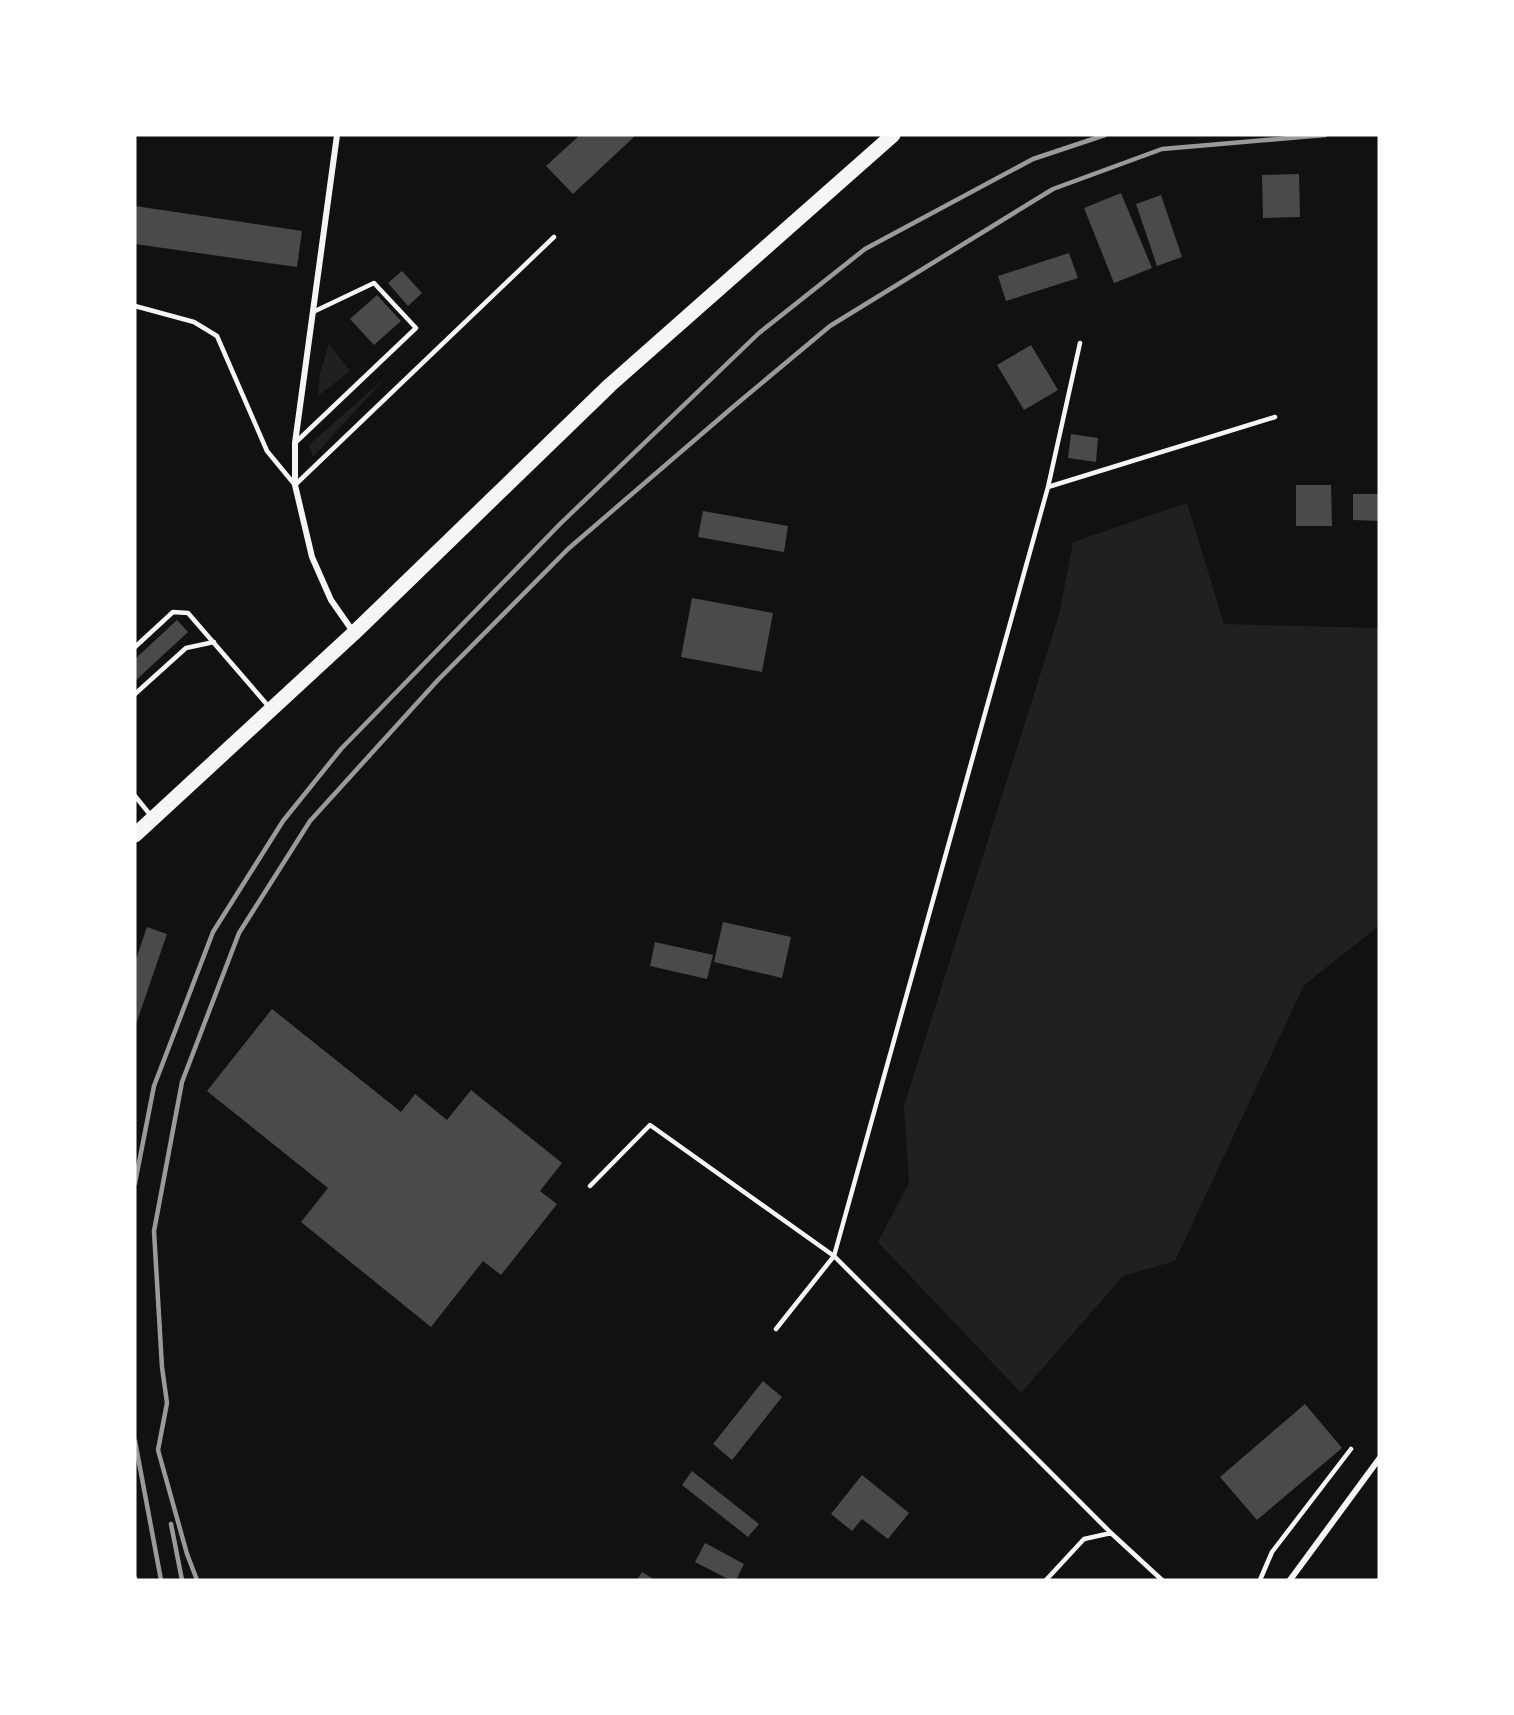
<svg xmlns="http://www.w3.org/2000/svg" width="1514" height="1715" viewBox="0 0 1514 1715" font-family="'Exo 2',sans-serif">
	<rect width="100%" height="100%" fill="#111"/>
	<!-- green -->
	<path fill="#202020" d="M329 344 350 371 318 396 320 373Z
		M388 375 313 457 309 445Z
		M1187 503 1224 624 1379 628V926L1304 985 1175 1261 1123 1276 1021 1393 878 1242 909 1183 904 1106 1059 615 1073 542Z"/>
	<!-- building -->
	<path fill="#4a4a4a" d="M580 135H636L573 194 546 166Z
		M1299 174 1300 217 1263 218 1262 175Z
		M1121 193 1152 268 1114 283 1084 208Z
		M1161 195 1182 257 1157 266 1136 204Z
		M135 206 302 231 297 267 135 244Z
		M1069 253 1078 278 1006 301 998 276Z
		M402 271 422 293 408 306 388 283Z
		M377 295 401 321 374 345 350 319Z
		M1031 345 1058 390 1024 410 997 365Z
		M1071 434 1098 438 1096 462 1068 458Z
		M1296 485H1331L1332 526H1296Z
		M1353 494H1379V521L1353 520Z
		M703 511 788 526 784 552 698 537Z
		M692 598 773 613 762 672 681 657Z
		M177 620 188 632 135 681V659Z
		M723 922 791 937 782 978 714 962Z
		M147 927 167 934 135 1027V962Z
		M655 942 713 955 707 979 650 966Z
		M272 1009 401 1112 415 1094 447 1120 471 1090 562 1163 540 1191 557 1204 501 1275 483 1261 431 1327 301 1222 328 1188 207 1091Z
		M763 1381 782 1397 732 1460 713 1444Z
		M1305 1404 1342 1448 1257 1520 1220 1477Z
		M692 1471 759 1524 748 1537 682 1485Z
		M862 1475 909 1513 888 1539 862 1519 852 1531 831 1514Z
		M705 1543 744 1564 736 1580H730L695 1562Z
		M642 1572 655 1580H637Z"/>
	<g fill="none" stroke-linecap="round" stroke-linejoin="round">
		<!-- service -->
		<path stroke="#f5f5f5" stroke-width="4.5" d="M135 306 194 322 217 336 267 451 295 485 554 237
			M295 443 416 328 374 283 313 312
			M1048 487 1080 343
			M135 647 173 612 188 613 270 708
			M135 694 186 648 214 642
			M135 796 152 817
			M590 1186 650 1125 834 1256 776 1329
			M1046 1580 1084 1539 1111 1533
			M1162 1580 1111 1533 834 1256 1048 487 1275 417
			M1260 1580 1272 1552 1351 1449"/>
		<!-- minor -->
		<path stroke="#f5f5f5" stroke-width="6" d="M337 135 295 443V485L312 557 331 600 354 633
			M1290 1580 1379 1459"/>
		<!-- primary -->
		<path stroke="#f5f5f5" stroke-width="15" d="M135 835 354 633 610 385 893 135"/>
		<!-- rail -->
		<path stroke="#9a9a9a" stroke-width="4.5" d="M135 1183 154 1086 213 932 283 821 341 749 560 524 759 333 865 249 1033 159 1105 135
			M135 1441 161 1580
			M171 1524 182 1580
			M135 1578 136 1580
			M197 1580 187 1554 158 1450 167 1403 162 1367 154 1231 182 1082 239 933 310 821 438 680 568 549 733 407 830 326 1053 189 1162 149 1325 135"/>
	</g>
	<!-- border -->
	<rect width="1514" height="1715" fill="none" stroke="#ffffff" stroke-width="273"/>
</svg>
